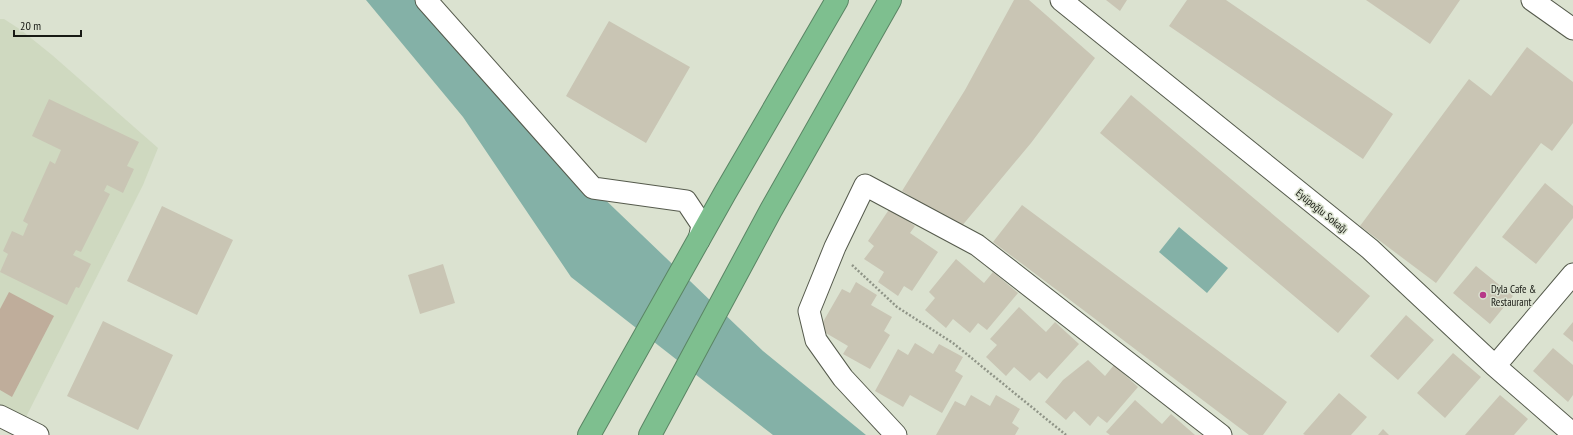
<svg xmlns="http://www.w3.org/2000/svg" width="1573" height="435" viewBox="0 0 1573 435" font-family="'PT Sans Narrow',sans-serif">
	<rect width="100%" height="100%" fill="#dbe2d0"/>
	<!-- built -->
	<path fill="#cfd9c0" d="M0 19H4L21 30 52 55 158 148 143 185 25 419 0 406Z"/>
	<!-- green -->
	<path fill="#bfad9b" d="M9 292 54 316 12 397 0 390V309Z"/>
	<!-- water -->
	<path fill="#84b1a7" d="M366 0H426L593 188 763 351 866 435H773L571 277 463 117Z
		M1179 227 1228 268 1207 293 1159 252Z"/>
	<!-- building -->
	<path fill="#c9c5b4" d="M1014 0H1029L1095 58 1031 143 961 227 902 191 965 90Z
		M1106 0H1127L1120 11Z
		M1187 0H1226L1393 114 1363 159 1169 26Z
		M1366 0H1460L1430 44Z
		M609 21 690 67 646 143 566 96Z
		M1527 47 1573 82V123L1552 151 1541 143 1436 283 1360 226 1469 79 1491 96Z
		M1131 95 1370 296 1338 333 1100 133Z
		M49 99 139 142 127 166 134 169 123 193 107 185 104 191 110 194 81 252 76 250 73 255 91 264 79 288 76 287 67 305 0 272 8 254 3 251 12 231 23 236 28 224 23 221 50 161 55 164 61 150 32 136Z
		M1545 183 1573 206V218L1536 264 1502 237Z
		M1022 205 1287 402 1263 435H1249L993 242Z
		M162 206 233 240 197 315 127 281Z
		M890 208 915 226 910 233 938 252 912 291 904 286 898 296 878 282 884 272 864 259 874 246 868 241Z
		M956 259 984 283 993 272 1018 293 987 330 978 323 970 333 953 319 946 328 925 310 935 298 929 292Z
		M443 264 455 303 420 314 408 275Z
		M1476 266 1513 296 1490 324 1453 293Z
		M856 282 877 295 871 305 892 317 884 331 890 335 870 369 843 354 848 346 819 329 842 289 850 293Z
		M1019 307 1046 332 1055 322 1079 344 1047 379 1039 372 1030 381 1014 367 1006 376 986 357 997 345 990 339Z
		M1406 315 1434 340 1398 380 1370 356Z
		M103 321 173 355 138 430 67 396Z
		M1573 322V342L1563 334Z
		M915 343 933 354 939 344 963 357 955 371 963 376 942 413 910 395 903 407 875 391 898 349 908 355Z
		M1553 348 1573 365V395L1568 402 1533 371Z
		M1453 353 1481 377 1445 418 1417 393Z
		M1088 360 1105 376 1114 365 1138 387 1107 423 1098 416 1090 426 1074 411 1066 420 1045 402 1063 380Z
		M1339 393 1367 417 1351 435H1305L1303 434Z
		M971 395 990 406 996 395 1020 409 1012 423 1019 428 1015 435H936L955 401 965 406Z
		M1500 395 1528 419 1514 435H1465Z
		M1135 400 1162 424 1171 414 1195 435H1110L1106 432Z
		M1383 429 1389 435H1378Z"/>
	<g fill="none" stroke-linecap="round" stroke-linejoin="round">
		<defs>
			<path id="street" d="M426 0 593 188 686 201 702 225 699 240
				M1061 0 1370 249 1495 366 1573 434
				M1532 0 1573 29
				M1495 366 1573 274
				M0 416 38 435
				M896 435 843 378 816 340 809 311 835 247 865 185 977 245 1221 435"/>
			<path id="highway" d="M589 435 725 193 837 0
				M650 435 771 210 890 0"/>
		</defs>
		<!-- street casing -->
		<use href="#street" stroke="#555a4c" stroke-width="23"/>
		<!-- highway casing -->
		<use href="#highway" stroke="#5a8564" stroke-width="24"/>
		<!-- path -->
		<path stroke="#8f9487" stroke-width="2.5" stroke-dasharray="2 2" stroke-linecap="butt" d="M852 265 897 307 953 343 1066 435"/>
		<!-- street -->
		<use href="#street" stroke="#fff" stroke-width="21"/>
		<!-- highway -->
		<use href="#highway" stroke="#7ebf8f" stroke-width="22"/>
	</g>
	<!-- markers -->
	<circle fill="#b63988" stroke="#dbe2d0" stroke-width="1.5" cx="1483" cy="295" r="4"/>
	<g text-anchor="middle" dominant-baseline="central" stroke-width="3" stroke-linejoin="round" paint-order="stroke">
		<!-- street labels -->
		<g font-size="11" fill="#181a14" stroke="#dbe2d0">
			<text transform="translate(1322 211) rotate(39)">Eyüpoğlu Sokağı</text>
		</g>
		<!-- poi labels -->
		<g font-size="11" fill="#181a14" stroke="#dbe2d0" text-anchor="start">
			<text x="1491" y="289">Dyla Cafe &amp;<tspan x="1491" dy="13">Restaurant</tspan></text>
		</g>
	</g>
	<!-- scale -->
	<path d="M14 30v6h67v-6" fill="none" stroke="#181a14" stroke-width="2"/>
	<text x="20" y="30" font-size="12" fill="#181a14" stroke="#dbe2d0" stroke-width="3" paint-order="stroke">20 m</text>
</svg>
